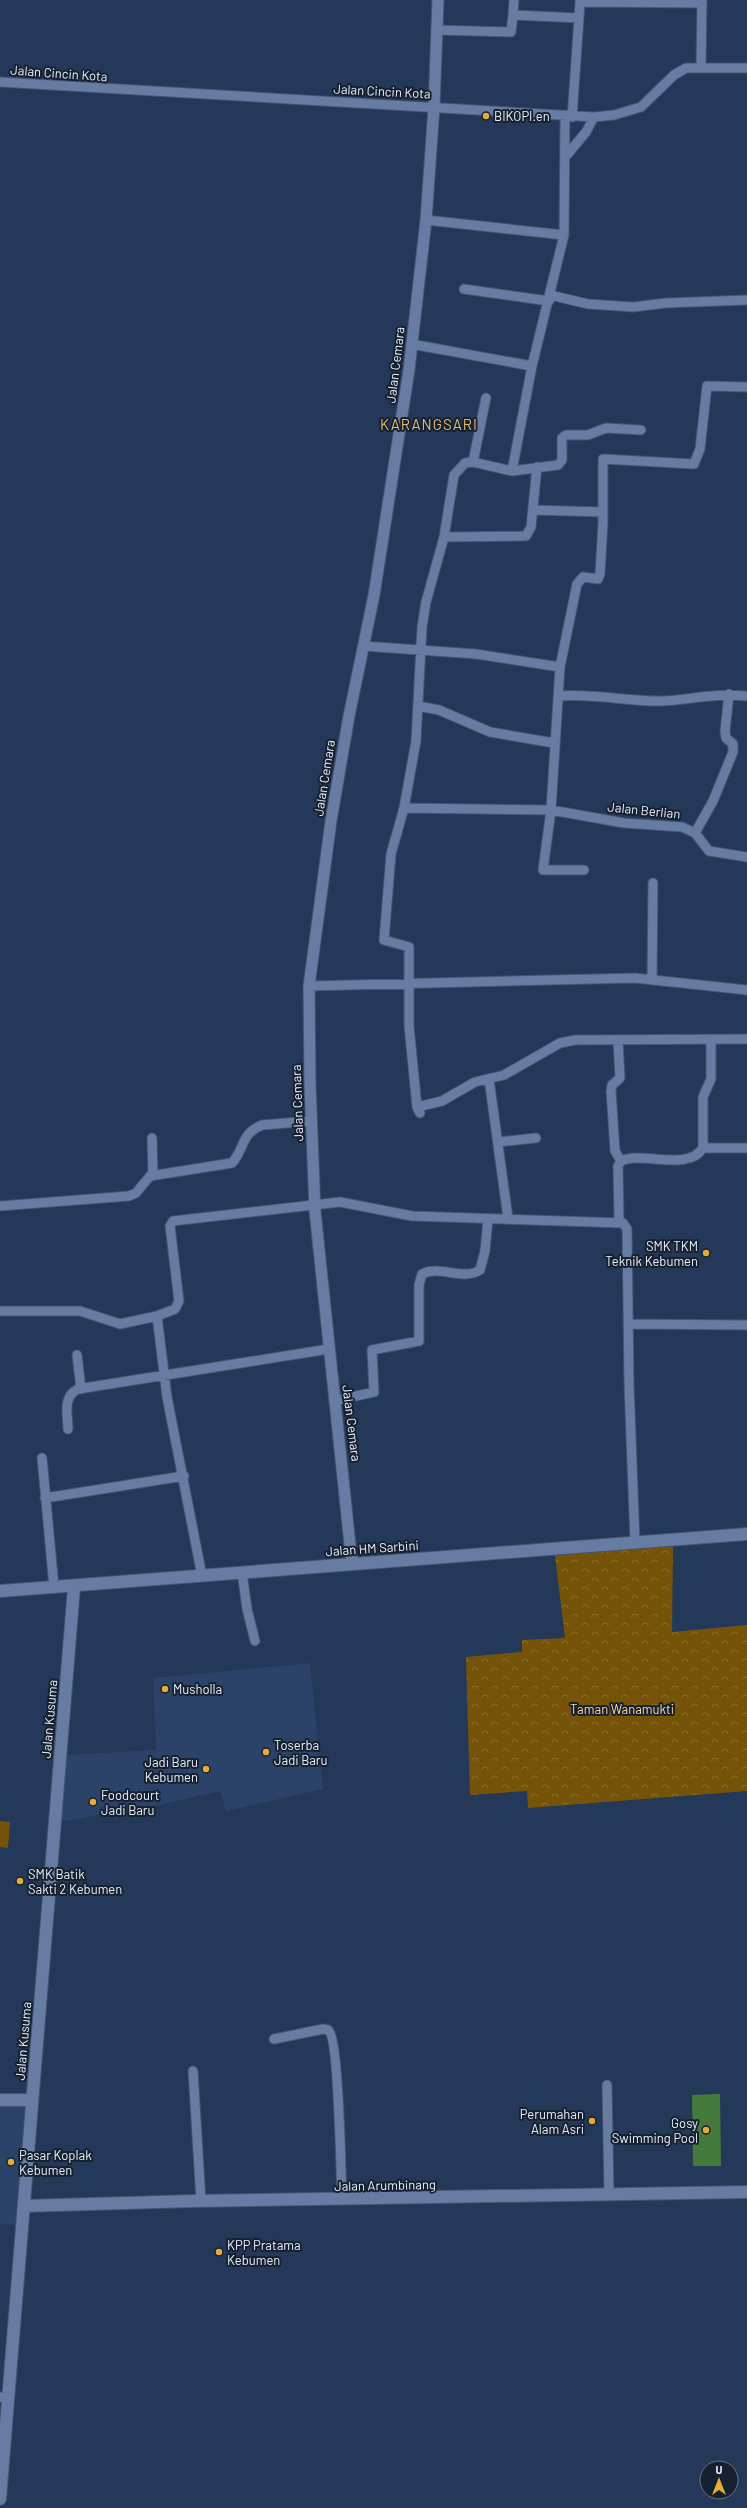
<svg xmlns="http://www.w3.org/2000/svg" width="747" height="2508" viewBox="0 0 747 2508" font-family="Barlow,sans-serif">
	<defs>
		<pattern id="park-crowns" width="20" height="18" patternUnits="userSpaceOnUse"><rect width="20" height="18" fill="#755409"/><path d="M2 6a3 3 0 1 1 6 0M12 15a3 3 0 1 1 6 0" fill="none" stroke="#896d2e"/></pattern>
	</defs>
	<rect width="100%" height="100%" fill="#24385a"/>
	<!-- built -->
	<path fill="#2b4269" d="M310 1663 323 1789 226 1811 220 1791 133 1811 120 1810 68 1821 50 1820 60 1755 156 1750 153 1678Z
		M0 2099 27 2100 17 2225 0 2224Z"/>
	<!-- park -->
	<path fill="url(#park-crowns)" d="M673 1547 672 1632 747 1625V1791L528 1808 527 1791 470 1795 466 1657 522 1652V1640L565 1638 554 1548Z"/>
	<!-- garden -->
	<path fill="#755409" d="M0 1821 10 1822 8 1848 0 1847Z"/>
	<!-- water -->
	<path fill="#447a3b" d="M720 2094 721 2166H693L692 2095Z"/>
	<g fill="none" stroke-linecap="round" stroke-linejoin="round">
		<defs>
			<path id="minor" d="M513 15 514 0
				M436 30 511 32 513 15 579 18 580 2 702 3
				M701 67 702 0
				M0 82 594 117 614 115 641 107 674 75 686 68H747
				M572 117 579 18
				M566 156 586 132 594 117
				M426 220 564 235
				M464 289 549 301
				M550 295 588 304 633 307 666 303 747 300
				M411 344 532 366
				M473 462 486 398
				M512 471 532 366 564 235 565 117
				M533 510 603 512
				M444 537 526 536 531 527 537 467
				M363 646 476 654 560 667
				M559 696C594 693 629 702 664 701 692 699 718 693 747 696
				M418 706 439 710 490 732 554 743
				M404 808 551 810 624 823 682 827 695 833 709 851 747 857
				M695 833 713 801 733 752V744L726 738 725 731 729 694
				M584 870H543L551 810 560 667 577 584 583 577 598 579 600 574 603 522V459L694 464 700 449 707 386 747 387
				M652 980 653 883
				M309 986 635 978 747 990
				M618 1040 620 1078 612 1085 611 1091 615 1151 621 1161
				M489 1079 508 1218
				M417 1107 409 1026V947L384 940 391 854 404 808 416 741 422 627 426 602 444 537 454 475 465 463 473 462 512 471 558 465 562 460V438L566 435H588L606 428 641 430
				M420 1113 417 1107 442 1101 475 1082 504 1075 560 1043 575 1040 747 1039
				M152 1138 153 1176
				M498 1142 536 1138
				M703 1148V1097L711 1079V1041
				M0 1206 129 1196 136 1193 150 1176 232 1163C245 1149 240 1134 262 1125L311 1121
				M619 1221 618 1166 621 1161C642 1151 688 1172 703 1148H747
				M0 1311H80L120 1324 157 1316 167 1397 202 1576
				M157 1316 175 1309 179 1301 170 1226 173 1221 340 1202 412 1216 623 1223 627 1229 629 1384 635 1542
				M628 1324 747 1325
				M77 1355 81 1389
				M334 1401 374 1392 372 1350 419 1341V1285L422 1274C440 1265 463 1281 480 1270L485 1251 488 1219
				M68 1429C68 1414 62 1397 78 1389L329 1349
				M42 1458 54 1587
				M45 1498 184 1476
				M242 1572 247 1609 255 1641
				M274 2039 323 2029 328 2030C339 2037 341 2178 342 2200
				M193 2071 201 2201
				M607 2085 609 2195
				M0 2397 8 2398"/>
			<path id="tertiary" d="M352 1564 315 1211 310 1084 309 986 331 821 349 716 374 595 409 370 426 220 434 107 438 0"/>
			<path id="secondary" d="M0 1591 747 1534
				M0 2100H32
				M24 2206 192 2201 747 2192
				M0 2499 74 1587"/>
		</defs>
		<!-- minor casing -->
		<use href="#minor" stroke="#455570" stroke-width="11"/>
		<!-- tertiary casing -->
		<use href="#tertiary" stroke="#455570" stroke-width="13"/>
		<!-- secondary casing -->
		<use href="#secondary" stroke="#455570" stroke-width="14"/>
		<!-- minor -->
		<use href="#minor" stroke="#667ca3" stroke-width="9"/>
		<!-- tertiary -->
		<use href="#tertiary" stroke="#667ca3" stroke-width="11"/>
		<!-- secondary -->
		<use href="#secondary" stroke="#667ca3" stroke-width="12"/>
	</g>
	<!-- markers -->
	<g fill="#e6ac36" stroke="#17202f" stroke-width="1.5">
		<circle cx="486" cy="116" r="4"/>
		<circle cx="706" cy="1253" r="4"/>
		<circle cx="165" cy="1689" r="4"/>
		<circle cx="266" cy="1752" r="4"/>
		<circle cx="206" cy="1769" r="4"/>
		<circle cx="93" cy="1802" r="4"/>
		<circle cx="20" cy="1881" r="4"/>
		<circle cx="592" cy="2121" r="4"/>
		<circle cx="706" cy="2130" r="4"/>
		<circle cx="11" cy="2162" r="4"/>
		<circle cx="219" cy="2252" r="4"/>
	</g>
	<g text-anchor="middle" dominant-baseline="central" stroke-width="4" stroke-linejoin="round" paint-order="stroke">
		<!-- street labels -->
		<g font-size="13" fill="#e7effd" stroke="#17202f">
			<text transform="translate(59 73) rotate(4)">Jalan Cincin Kota</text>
			<text transform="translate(382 91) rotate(3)">Jalan Cincin Kota</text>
			<text transform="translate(395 365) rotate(-83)">Jalan Cemara</text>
			<text transform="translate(324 778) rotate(-81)">Jalan Cemara</text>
			<text transform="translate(644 810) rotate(6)">Jalan Berlian</text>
			<text transform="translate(297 1103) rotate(-92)">Jalan Cemara</text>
			<text transform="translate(352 1423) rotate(83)">Jalan Cemara</text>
			<text transform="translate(372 1548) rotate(-4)">Jalan HM Sarbini</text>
			<text transform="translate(49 1719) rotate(-85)">Jalan Kusuma</text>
			<text transform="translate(23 2041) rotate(-85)">Jalan Kusuma</text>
			<text transform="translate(385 2185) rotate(-1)">Jalan Arumbinang</text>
		</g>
		<!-- poi labels -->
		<g font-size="13" fill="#e7effd" stroke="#17202f" text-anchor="start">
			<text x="494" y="116">BIKOPI.en</text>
			<text x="698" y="1246" text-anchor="end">SMK TKM<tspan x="698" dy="15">Teknik Kebumen</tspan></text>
			<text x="173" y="1689">Musholla</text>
			<text x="274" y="1745">Toserba<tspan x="274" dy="15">Jadi Baru</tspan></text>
			<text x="198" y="1762" text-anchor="end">Jadi Baru<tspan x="198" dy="15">Kebumen</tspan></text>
			<text x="101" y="1795">Foodcourt<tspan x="101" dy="15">Jadi Baru</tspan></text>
			<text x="28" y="1874">SMK Batik<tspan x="28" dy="15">Sakti 2 Kebumen</tspan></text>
			<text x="584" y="2114" text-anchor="end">Perumahan<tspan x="584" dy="15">Alam Asri</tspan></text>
			<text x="698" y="2123" text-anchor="end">Gosy<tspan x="698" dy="15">Swimming Pool</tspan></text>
			<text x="19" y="2155">Pasar Koplak<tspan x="19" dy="15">Kebumen</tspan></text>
			<text x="227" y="2245">KPP Pratama<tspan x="227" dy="15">Kebumen</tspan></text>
		</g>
		<!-- park labels -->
		<g font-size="13" fill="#fad89d" stroke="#17202f">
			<text x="622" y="1709">Taman Wanamukti</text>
		</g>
		<!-- quarter labels -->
		<g font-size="15" letter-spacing="1" fill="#e4bc76" stroke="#17202f">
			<text x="429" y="424">KARANGSARI</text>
		</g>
	</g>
	<!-- north arrow -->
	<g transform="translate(719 2480)"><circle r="19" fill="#17202f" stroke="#6a7381"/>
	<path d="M0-3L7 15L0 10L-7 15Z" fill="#e6ac36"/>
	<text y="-6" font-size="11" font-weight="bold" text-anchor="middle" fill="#e7effd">U</text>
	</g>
</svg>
